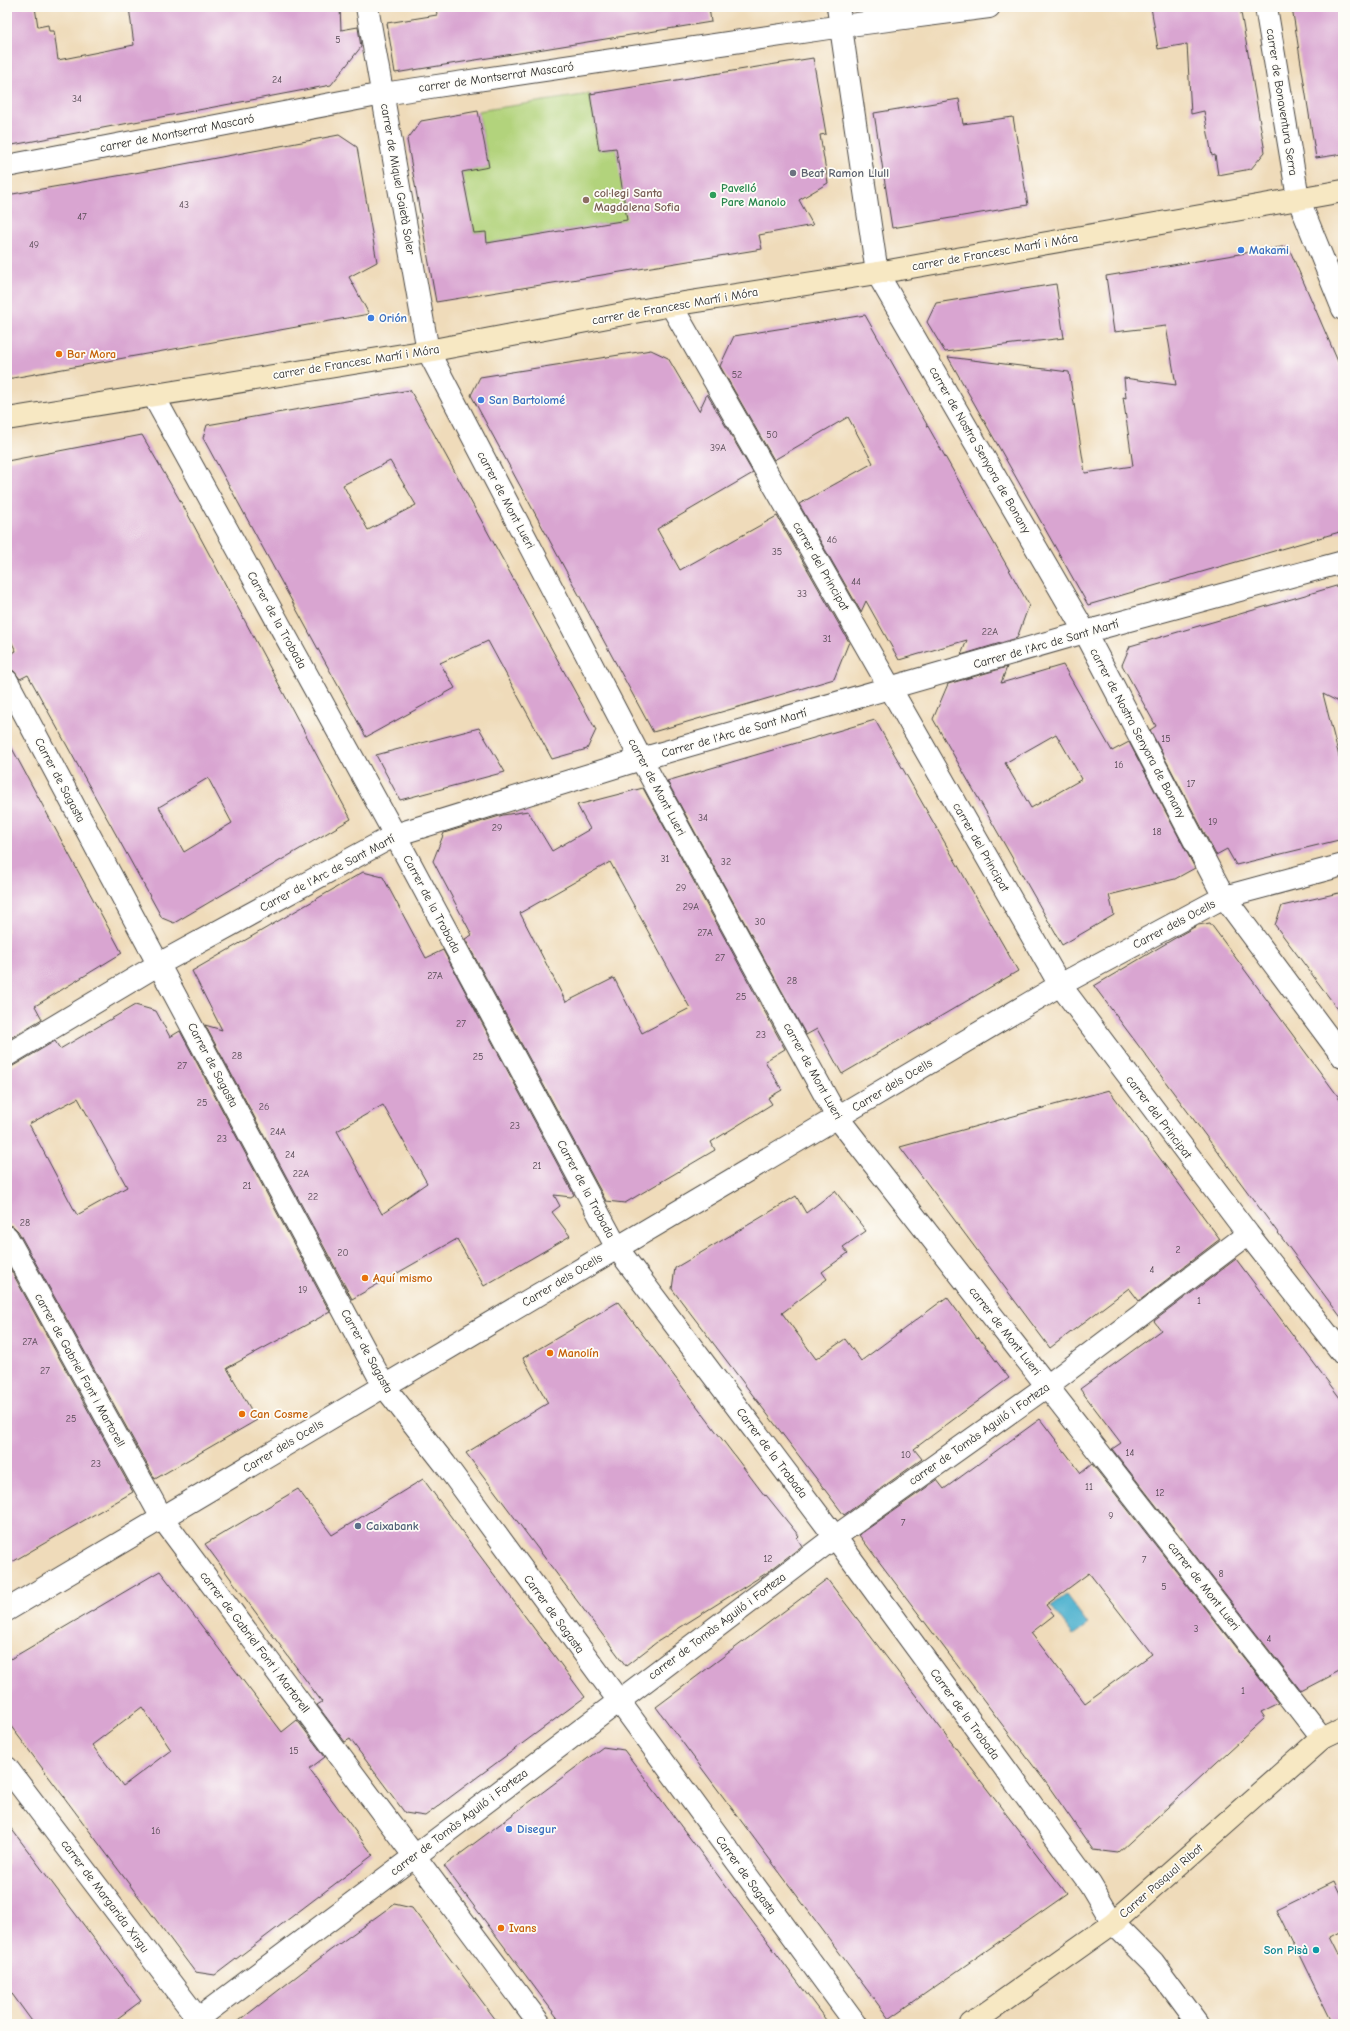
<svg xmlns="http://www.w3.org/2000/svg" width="1350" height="2031" viewBox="0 0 1350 2031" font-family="'Comic Neue',sans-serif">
	<rect width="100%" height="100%" fill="#fdfcf7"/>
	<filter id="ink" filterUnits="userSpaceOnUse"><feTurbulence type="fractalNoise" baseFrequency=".025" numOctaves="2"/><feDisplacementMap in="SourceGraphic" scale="8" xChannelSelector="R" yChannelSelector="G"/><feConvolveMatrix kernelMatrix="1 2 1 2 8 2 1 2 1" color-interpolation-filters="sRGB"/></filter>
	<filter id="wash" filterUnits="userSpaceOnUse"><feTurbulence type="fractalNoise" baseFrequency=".012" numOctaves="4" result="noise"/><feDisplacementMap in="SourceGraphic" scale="16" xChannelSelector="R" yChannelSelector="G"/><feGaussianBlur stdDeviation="0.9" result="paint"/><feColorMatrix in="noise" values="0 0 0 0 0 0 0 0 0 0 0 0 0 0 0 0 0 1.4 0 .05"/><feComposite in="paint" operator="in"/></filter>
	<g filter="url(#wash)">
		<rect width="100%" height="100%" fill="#efdbba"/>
		<!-- green -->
		<path fill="#b2d37b" stroke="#6e7f53" d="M590 94 599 150 616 148 629 220 487 243 485 232 474 233 462 172 489 167 478 111Z"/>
		<!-- water -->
		<path fill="#50b2cf" stroke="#3e6e7d" d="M1066 1595 1088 1624 1073 1635 1051 1606Z"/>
		<g id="blocks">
			<!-- building -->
			<path fill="#d9a5d1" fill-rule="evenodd" d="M7 7H35L38 27 48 25 49 31H54L58 60 134 45 129 7H340L341 30 358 27 361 47 331 85 7 146Z
				M436 7H709L711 22 395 73 387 23 437 15Z
				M1151 7H1240L1265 152 1251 169 1218 175 1215 155 1212 156 1204 111 1191 114 1187 44 1158 49Z
				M1292 7H1343V154L1316 158Z
				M813 58 826 134 820 135 828 183 799 200 813 225 759 235 762 249 436 302 407 140 421 121 478 111 489 167 462 172 474 233 486 232 487 243 627 220 616 148 599 150 590 94Z
				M959 99 963 124 1013 117 1028 205 892 228 874 113Z
				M339 135 357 147 377 262 349 277 369 314 7 379V195L152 170Z
				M1288 246 1343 373V531L1088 605 948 357 1069 372 1085 473 1133 466 1123 397 1126 398 1124 378 1176 385 1166 326 1114 332 1106 276Z
				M1056 284 1064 338 945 352 927 322 936 303Z
				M865 315 1029 605 1017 638 961 655 967 640 899 660 866 601 861 612 799 504 873 463 848 417 774 460 720 366 734 336Z
				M651 350 668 358 699 411 707 394 753 473 657 529 680 570 777 516 849 642 834 679 653 732 471 395 480 377Z
				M410 390 596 730 587 749 552 759 488 641 440 663 455 688 366 737 203 438 207 425ZM390 461 416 505 368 530 343 485Z
				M142 435 185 509 351 819 174 923 162 918 28 675 20 679 14 671 7 669V656L16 651 7 633V461ZM208 778 232 823 184 852 159 807Z
				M1343 584V704L1323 694 1343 772V839L1236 865 1227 849 1216 855 1150 730 1156 726 1122 665 1130 646Z
				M1063 665 1112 751 1129 742 1195 868 1175 879 1109 895 1114 915 1062 945 933 719 948 684 1007 667 1001 683ZM1056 734 1082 779 1031 808 1005 763Z
				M875 720 1018 971 842 1074 817 1029 806 1035 667 781Z
				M479 728 505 772 400 800 376 755Z
				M7 739 122 953 35 1006 42 1019 7 1040Z
				M643 788 785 1049 765 1061 782 1090 768 1098 772 1104 711 1142 715 1150 625 1203 606 1201 465 939 472 935 433 861 444 833 503 815 528 811 552 851 590 829 577 805ZM610 862 690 1008 642 1033 614 978 566 1002 520 913Z
				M363 872 383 877 426 958 443 950 574 1195 571 1197 554 1195 560 1206 552 1212 570 1236 484 1286 457 1239 352 1299 205 1025 222 1030 192 971ZM383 1105 427 1183 382 1214 337 1131Z
				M1343 892V1016L1275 925 1282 906Z
				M1210 923 1343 1103V1320L1094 986 1182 934 1198 925Z
				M135 1005 156 1011 170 1037 180 1031 330 1312 227 1368 257 1420 155 1479 18 1231 13 1226 7 1225V1067L13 1066 55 1041 60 1049ZM78 1098 127 1187 77 1215 29 1124Z
				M1109 1090 1220 1239 1139 1301 1129 1288 1050 1348 900 1147Z
				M835 1191 866 1231 843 1247 848 1253 822 1272 827 1279 782 1313 816 1359 845 1339 861 1361 947 1297 977 1338 978 1337 1009 1378 914 1449 922 1459 844 1515 672 1289 675 1268 760 1218 796 1196 806 1213Z
				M1236 1259 1343 1402V1669L1301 1691 1112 1449 1121 1443 1080 1389 1161 1330 1154 1321Z
				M7 1263 133 1492 7 1565Z
				M618 1302 765 1496 766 1495 799 1536 797 1538 802 1546 768 1572 657 1642 626 1666 466 1453 548 1403 523 1358Z
				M1040 1419 1081 1473 1092 1464 1279 1703 1261 1712 1265 1718 1118 1853 1093 1850 1047 1784 859 1535 937 1480 944 1489ZM1089 1573 1152 1654 1085 1703 1031 1633 1054 1615 1046 1605Z
				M423 1479 585 1697 425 1816 405 1813 350 1739 345 1742 317 1705 322 1702 205 1544 298 1489 332 1535Z
				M160 1571 282 1732 297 1720 325 1757 309 1769 373 1855 215 1975 195 1972 7 1721V1661ZM142 1707 171 1750 123 1786 92 1745Z
				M827 1579 1067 1894 889 2019 656 1707Z
				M603 1747 624 1750 829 2024H562L444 1866Z
				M7 1823 141 2001 110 2024H34L7 1987Z
				M1335 1881 1343 1898V1930L1330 1937 1343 1963V2024H1332L1276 1910Z
				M394 1904 412 1908 499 2024H235L328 1952Z"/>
		</g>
	</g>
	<g filter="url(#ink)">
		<use href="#blocks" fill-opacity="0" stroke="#484540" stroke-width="1"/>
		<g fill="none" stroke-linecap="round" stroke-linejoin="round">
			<defs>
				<path id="street" d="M367 7 428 351 641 759 837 1117 1322 1738
					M838 7 877 273 1085 632 1224 897 1343 1057
					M1266 7 1298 198 1343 309
					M7 166 383 94 842 26 989 7
					M671 305 1060 985 1248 1234 1343 1354
					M153 395 395 835 617 1248 835 1537 1090 1884 1113 1923 1152 1962 1198 2024
					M7 681 384 1386 445 1464 856 2024
					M7 1055 159 964 395 835 641 759 1085 632 1343 562
					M7 1237 162 1518 540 2024
					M7 1610 1060 985 1224 897 1343 865
					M7 1768 202 2024
					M191 2024 415 1856 835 1537 1047 1386 1248 1234"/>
				<path id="secondary" d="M7 419 428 351 671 305 877 273 1343 191
					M971 2024 1113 1923 1322 1738 1343 1728"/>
			</defs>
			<!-- street casing -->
			<use href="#street" stroke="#484540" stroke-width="24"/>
			<!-- secondary casing -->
			<use href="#secondary" stroke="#484540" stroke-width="24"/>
			<!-- street -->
			<use href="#street" stroke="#fff" stroke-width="22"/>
			<!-- secondary -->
			<use href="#secondary" stroke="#f7e8c3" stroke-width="22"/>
		</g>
	</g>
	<!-- markers -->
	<circle fill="#6b7280" stroke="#fdfcf7" stroke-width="1.5" cx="793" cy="173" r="4"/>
	<circle fill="#2e9e5b" stroke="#fdfcf7" stroke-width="1.5" cx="713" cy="195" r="4"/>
	<circle fill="#8d6e63" stroke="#fdfcf7" stroke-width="1.5" cx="586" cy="200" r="4"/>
	<g fill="#3f7fe0" stroke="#fdfcf7" stroke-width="1.5">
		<circle cx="1241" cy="250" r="4"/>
		<circle cx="371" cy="318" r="4"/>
		<circle cx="481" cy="400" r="4"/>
		<circle cx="509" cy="1829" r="4"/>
	</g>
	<g fill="#e8710a" stroke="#fdfcf7" stroke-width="1.5">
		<circle cx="59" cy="354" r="4"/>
		<circle cx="365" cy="1278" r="4"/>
		<circle cx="550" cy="1353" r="4"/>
		<circle cx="242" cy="1414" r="4"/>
		<circle cx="501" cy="1928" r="4"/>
	</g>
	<circle fill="#5c6f8a" stroke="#fdfcf7" stroke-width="1.5" cx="358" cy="1526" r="4"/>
	<circle fill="#0f9aa8" stroke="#fdfcf7" stroke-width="1.5" cx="1316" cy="1950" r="4"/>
	<g text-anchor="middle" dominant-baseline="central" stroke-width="3.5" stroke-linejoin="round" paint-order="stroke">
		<!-- number labels -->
		<g font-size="10" fill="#564a54">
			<text x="338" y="40">5</text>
			<text x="277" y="80">24</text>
			<text x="77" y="99">34</text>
			<text x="184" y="205">43</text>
			<text x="82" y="217">47</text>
			<text x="34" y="245">49</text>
			<text x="737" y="375">52</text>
			<text x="772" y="435">50</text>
			<text x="718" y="448">39A</text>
			<text x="832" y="540">46</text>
			<text x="777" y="552">35</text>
			<text x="856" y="582">44</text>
			<text x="802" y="594">33</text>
			<text x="990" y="632">22A</text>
			<text x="827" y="639">31</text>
			<text x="1166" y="739">15</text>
			<text x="1119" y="765">16</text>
			<text x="1191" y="784">17</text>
			<text x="703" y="818">34</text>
			<text x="1213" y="822">19</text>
			<text x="497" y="828">29</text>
			<text x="1157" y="832">18</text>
			<text x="665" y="859">31</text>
			<text x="726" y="862">32</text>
			<text x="681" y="888">29</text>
			<text x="691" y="907">29A</text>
			<text x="760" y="922">30</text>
			<text x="705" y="933">27A</text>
			<text x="720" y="958">27</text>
			<text x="435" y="976">27A</text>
			<text x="792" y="981">28</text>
			<text x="741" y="997">25</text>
			<text x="461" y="1024">27</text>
			<text x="761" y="1035">23</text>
			<text x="237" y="1056">28</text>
			<text x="478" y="1057">25</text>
			<text x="182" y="1066">27</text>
			<text x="202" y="1103">25</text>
			<text x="264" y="1107">26</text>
			<text x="515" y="1126">23</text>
			<text x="278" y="1132">24A</text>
			<text x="222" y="1139">23</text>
			<text x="290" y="1155">24</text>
			<text x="537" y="1166">21</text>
			<text x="301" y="1174">22A</text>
			<text x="247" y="1186">21</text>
			<text x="313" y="1197">22</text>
			<text x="25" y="1223">28</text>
			<text x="1178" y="1250">2</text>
			<text x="343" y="1253">20</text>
			<text x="1152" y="1270">4</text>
			<text x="303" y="1290">19</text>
			<text x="1199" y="1301">1</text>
			<text x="30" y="1342">27A</text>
			<text x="45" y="1371">27</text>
			<text x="71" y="1419">25</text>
			<text x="1130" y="1453">14</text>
			<text x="906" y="1455">10</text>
			<text x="96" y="1464">23</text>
			<text x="1089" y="1487">11</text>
			<text x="1160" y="1493">12</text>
			<text x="1111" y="1516">9</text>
			<text x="903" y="1523">7</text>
			<text x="768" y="1559">12</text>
			<text x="1144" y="1560">7</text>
			<text x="1221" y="1574">8</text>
			<text x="1164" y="1587">5</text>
			<text x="1196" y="1629">3</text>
			<text x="1269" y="1639">4</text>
			<text x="1243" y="1691">1</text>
			<text x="294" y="1751">15</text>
			<text x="156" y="1831">16</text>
		</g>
		<!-- street labels -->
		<g font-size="12" fill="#2b2b2b" stroke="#fdfcf7">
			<text transform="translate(496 77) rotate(-8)">carrer de Montserrat Mascaró</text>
			<text transform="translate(1282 102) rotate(81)">carrer de Bonaventura Serra</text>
			<text transform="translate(177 133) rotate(-11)">carrer de Montserrat Mascaró</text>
			<text transform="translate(398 179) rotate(80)">carrer de Miquel Gaietà Soler</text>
			<text transform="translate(995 252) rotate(-10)">carrer de Francesc Martí i Móra</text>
			<text transform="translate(675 306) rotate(-10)">carrer de Francesc Martí i Móra</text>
			<text transform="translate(356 362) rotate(-9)">carrer de Francesc Martí i Móra</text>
			<text transform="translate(980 450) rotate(60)">carrer de Nostra Senyora de Bonany</text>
			<text transform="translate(506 500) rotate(62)">carrer de Mont Lueri</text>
			<text transform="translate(821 566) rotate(60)">carrer del Principat</text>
			<text transform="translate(277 620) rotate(61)">Carrer de la Trobada</text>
			<text transform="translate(1046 644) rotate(-16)">Carrer de l'Arc de Sant Martí</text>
			<text transform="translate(734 733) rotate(-16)">Carrer de l'Arc de Sant Martí</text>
			<text transform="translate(1138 733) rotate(62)">carrer de Nostra Senyora de Bonany</text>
			<text transform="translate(60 780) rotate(62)">Carrer de Sagasta</text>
			<text transform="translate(657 787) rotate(62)">carrer de Mont Lueri</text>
			<text transform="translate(981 847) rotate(60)">carrer del Principat</text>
			<text transform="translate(327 873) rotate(-28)">Carrer de l'Arc de Sant Martí</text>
			<text transform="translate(432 904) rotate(62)">Carrer de la Trobada</text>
			<text transform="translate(1174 924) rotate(-28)">Carrer dels Ocells</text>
			<text transform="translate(213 1065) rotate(62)">Carrer de Sagasta</text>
			<text transform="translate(813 1071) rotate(61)">carrer de Mont Lueri</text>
			<text transform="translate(892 1085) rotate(-31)">Carrer dels Ocells</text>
			<text transform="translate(1159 1117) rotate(53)">carrer del Principat</text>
			<text transform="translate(586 1189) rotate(62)">Carrer de la Trobada</text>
			<text transform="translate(562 1280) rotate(-31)">Carrer dels Ocells</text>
			<text transform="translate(1005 1331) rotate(52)">carrer de Mont Lueri</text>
			<text transform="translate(367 1351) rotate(61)">Carrer de Sagasta</text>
			<text transform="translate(80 1370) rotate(61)">carrer de Gabriel Font i Martorell</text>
			<text transform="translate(979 1434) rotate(-35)">carrer de Tomàs Aguiló i Forteza</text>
			<text transform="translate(283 1446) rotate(-31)">Carrer dels Ocells</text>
			<text transform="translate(772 1453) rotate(53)">Carrer de la Trobada</text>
			<text transform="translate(1204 1586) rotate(52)">carrer de Mont Lueri</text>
			<text transform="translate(554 1614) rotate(54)">Carrer de Sagasta</text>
			<text transform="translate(717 1626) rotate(-37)">carrer de Tomàs Aguiló i Forteza</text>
			<text transform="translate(255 1642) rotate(53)">carrer de Gabriel Font i Martorell</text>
			<text transform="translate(965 1714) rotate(54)">Carrer de la Trobada</text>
			<text transform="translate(459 1822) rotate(-37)">carrer de Tomàs Aguiló i Forteza</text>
			<text transform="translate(746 1875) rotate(54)">Carrer de Sagasta</text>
			<text transform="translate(1161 1881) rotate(-41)">Carrer Pasqual Ribot</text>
			<text transform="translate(105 1896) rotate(53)">carrer de Margarida Xirgu</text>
		</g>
		<!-- worship labels -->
		<g font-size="12" font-weight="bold" fill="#5b616d" stroke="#fdfcf7" text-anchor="start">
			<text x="801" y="173">Beat Ramon Llull</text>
		</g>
		<!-- leisure labels -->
		<g font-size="12" font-weight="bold" fill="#27864d" stroke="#fdfcf7" text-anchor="start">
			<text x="721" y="188">Pavelló<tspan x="721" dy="14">Pare Manolo</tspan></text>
		</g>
		<!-- education labels -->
		<g font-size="12" font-weight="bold" fill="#785e54" stroke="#fdfcf7" text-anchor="start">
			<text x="594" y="193">col·legi Santa<tspan x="594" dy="14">Magdalena Sofia</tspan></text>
		</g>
		<!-- shop labels -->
		<g font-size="12" font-weight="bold" fill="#366cbe" stroke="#fdfcf7" text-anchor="start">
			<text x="1249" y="250">Makami</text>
			<text x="379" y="318">Orión</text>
			<text x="489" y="400">San Bartolomé</text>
			<text x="517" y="1829">Disegur</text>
		</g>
		<!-- food labels -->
		<g font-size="12" font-weight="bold" fill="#c56008" stroke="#fdfcf7" text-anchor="start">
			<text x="67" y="354">Bar Mora</text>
			<text x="373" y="1278">Aquí mismo</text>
			<text x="558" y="1353">Manolín</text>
			<text x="250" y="1414">Can Cosme</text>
			<text x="509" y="1928">Ivans</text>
		</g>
		<!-- service labels -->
		<g font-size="12" font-weight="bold" fill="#4e5e75" stroke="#fdfcf7" text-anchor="start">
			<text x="366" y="1526">Caixabank</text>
		</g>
		<!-- culture labels -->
		<g font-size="12" font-weight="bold" fill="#0d838f" stroke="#fdfcf7" text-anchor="end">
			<text x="1308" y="1950">Son Pisà</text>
		</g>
	</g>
	<!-- margin -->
	<rect width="1350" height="2031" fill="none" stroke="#fdfcf7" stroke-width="24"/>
</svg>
